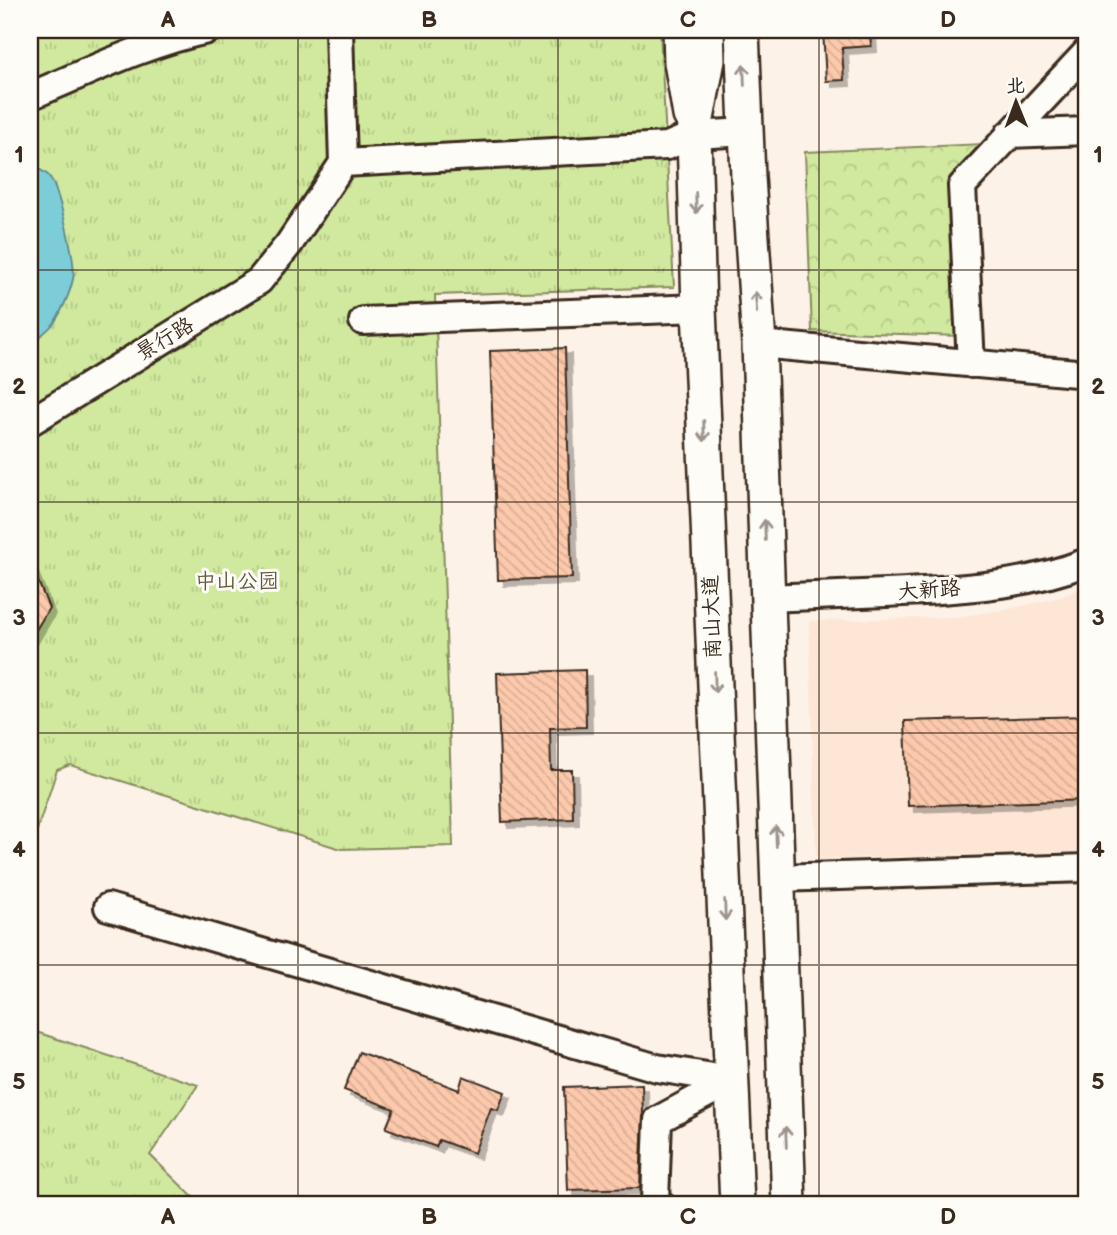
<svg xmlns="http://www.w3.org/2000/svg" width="1117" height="1235" viewBox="0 0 1117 1235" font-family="'Balsamiq Sans','LXGW WenKai TC',sans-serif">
	<defs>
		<pattern id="forest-crowns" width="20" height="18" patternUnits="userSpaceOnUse" patternTransform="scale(1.75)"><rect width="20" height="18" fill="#d0e99e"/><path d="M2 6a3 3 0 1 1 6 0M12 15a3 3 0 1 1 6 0" fill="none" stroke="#b4c888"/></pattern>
		<pattern id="park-tufts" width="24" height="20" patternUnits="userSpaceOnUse" patternTransform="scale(1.75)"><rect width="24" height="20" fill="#d0e99e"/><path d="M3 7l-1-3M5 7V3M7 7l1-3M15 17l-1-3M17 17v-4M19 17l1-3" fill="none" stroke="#b4c888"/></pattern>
		<pattern id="building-back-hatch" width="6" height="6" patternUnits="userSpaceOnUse" patternTransform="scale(1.75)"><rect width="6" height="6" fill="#fcc9ac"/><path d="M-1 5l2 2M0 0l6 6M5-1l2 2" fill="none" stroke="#d9ad94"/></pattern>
		<filter id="shadow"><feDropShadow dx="6" dy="6" stdDeviation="0" flood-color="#0004"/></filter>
	</defs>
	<rect width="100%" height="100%" fill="#fdf2e8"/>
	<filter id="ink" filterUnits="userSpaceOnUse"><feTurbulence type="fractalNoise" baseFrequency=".0143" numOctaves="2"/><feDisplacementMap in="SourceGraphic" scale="14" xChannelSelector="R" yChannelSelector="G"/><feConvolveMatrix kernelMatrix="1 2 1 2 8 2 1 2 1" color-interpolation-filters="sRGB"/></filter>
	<g filter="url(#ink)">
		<!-- built -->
		<path fill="#fde6d6" d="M1087 586V851L816 859 809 621 955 617 1009 609 1060 597Z"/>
		<!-- forest -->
		<path fill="url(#forest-crowns)" stroke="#868a5e" stroke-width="2" d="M983 144 953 182 959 336 812 331 805 152Z"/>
		<!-- park -->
		<path fill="url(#park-tufts)" stroke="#868a5e" stroke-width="2" d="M30 30H660L674 287 435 295 453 846 341 849 70 765 57 770 30 851Z
			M30 1030 198 1085 150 1155 201 1205H30Z"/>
		<!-- water -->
		<path fill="#7dcdd9" stroke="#638c8e" stroke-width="2" d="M30 164C35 167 43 171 48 175 58 185 77 264 73 279 70 293 62 311 54 323 48 331 37 338 30 345Z"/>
		<!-- building -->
		<path fill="url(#building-back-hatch)" stroke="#3b2a1e" stroke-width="2" filter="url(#shadow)" d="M823 30H870L871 46 842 48 844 80 826 81Z
			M565 348 572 578 498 580 490 351Z
			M30 562 49 608 30 640Z
			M585 670 586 727 550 728 551 770H572L573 819 502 822 497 673Z
			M1087 716V800L908 806 905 721Z
			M359 1052 459 1090 463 1076 505 1092 498 1110 491 1108 474 1153 439 1140 436 1147 386 1128 394 1109 344 1090Z
			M642 1084 643 1115 640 1188 568 1190 564 1087Z"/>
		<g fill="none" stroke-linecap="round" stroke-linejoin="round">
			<defs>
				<path id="minor" d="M30 96C88 72 146 43 207 30
					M1009 134 1087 131
					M343 163 667 146 694 135 747 132
					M363 321 699 308
					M759 344 1087 374
					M971 364 962 186 1087 52
					M30 422 259 281 289 244 343 163 339 30
					M768 598C807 596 846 595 886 593 954 590 1023 587 1087 562
					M777 878 1087 868
					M108 907 657 1068 732 1080
					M661 1205 655 1201 658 1120 732 1080"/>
				<path id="major" d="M680 30 681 62 690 115
					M707 30 708 60 694 135 699 308 737 1205
					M742 30 748 177 759 344 789 1205"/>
			</defs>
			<!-- minor casing -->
			<use href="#minor" stroke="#3b2a1e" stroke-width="32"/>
			<!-- major casing -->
			<use href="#major" stroke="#3b2a1e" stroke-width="38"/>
			<!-- minor -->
			<use href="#minor" stroke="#fdfcf7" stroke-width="26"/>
			<!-- major -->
			<use href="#major" stroke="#fdfcf7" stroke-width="33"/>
		</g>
		<!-- one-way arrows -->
		<defs><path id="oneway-shaft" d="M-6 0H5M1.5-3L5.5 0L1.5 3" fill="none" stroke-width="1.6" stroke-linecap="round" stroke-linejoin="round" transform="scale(1.75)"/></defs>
		<g stroke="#9c938a">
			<use href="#oneway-shaft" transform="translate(744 75) rotate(-92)"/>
			<use href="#oneway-shaft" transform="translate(696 203) rotate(88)"/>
			<use href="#oneway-shaft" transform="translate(756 302) rotate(-94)"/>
			<use href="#oneway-shaft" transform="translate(704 431) rotate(88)"/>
			<use href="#oneway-shaft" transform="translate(765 530) rotate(-92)"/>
			<use href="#oneway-shaft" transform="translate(715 682) rotate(88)"/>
			<use href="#oneway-shaft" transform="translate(776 836) rotate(-92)"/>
			<use href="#oneway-shaft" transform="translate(725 910) rotate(88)"/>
			<use href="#oneway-shaft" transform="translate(786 1137) rotate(-92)"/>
		</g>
	</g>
	<!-- grid -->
	<path fill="none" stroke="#3b2a1e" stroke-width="2" stroke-opacity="0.55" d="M298 30V1205M558 30V1205M819 30V1205M30 270H1087M30 502H1087M30 733H1087M30 965H1087"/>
	<g text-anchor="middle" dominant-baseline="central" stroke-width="6" stroke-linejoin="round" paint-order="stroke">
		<!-- street labels -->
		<g font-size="21" fill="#3b2a1e" stroke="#fdfcf7">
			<text transform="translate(165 339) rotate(-31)">景行路</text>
			<text transform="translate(929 590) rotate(-4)">大新路</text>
			<text transform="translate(712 617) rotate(-92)">南山大道</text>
		</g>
		<!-- park labels -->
		<g font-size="21" fill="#605a3e" stroke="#fdfcf7">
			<text x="237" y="581">中山公园</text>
		</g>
	</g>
	<!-- margin -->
	<rect width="1117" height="1235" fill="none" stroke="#fdfcf7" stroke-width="77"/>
	<!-- north arrow -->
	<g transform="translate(1016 102) rotate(359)" stroke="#fdfcf7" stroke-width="5" paint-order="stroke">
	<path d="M0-5L12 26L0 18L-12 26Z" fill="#3b2a1e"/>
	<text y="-10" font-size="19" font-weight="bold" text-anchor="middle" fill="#3b2a1e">北</text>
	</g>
	<rect x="38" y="38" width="1040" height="1158" fill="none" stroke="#3b2a1e" stroke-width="2.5"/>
	<g font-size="23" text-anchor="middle" font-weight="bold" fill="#3b2a1e">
		<text x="168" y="27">A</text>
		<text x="429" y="27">B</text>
		<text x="688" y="27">C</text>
		<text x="948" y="27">D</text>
		<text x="19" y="162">1</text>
		<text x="1098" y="162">1</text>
		<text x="19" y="394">2</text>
		<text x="1098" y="394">2</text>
		<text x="19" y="625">3</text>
		<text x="1098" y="625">3</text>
		<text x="19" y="857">4</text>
		<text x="1098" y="857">4</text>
		<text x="19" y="1089">5</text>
		<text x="1098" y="1089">5</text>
		<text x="168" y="1224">A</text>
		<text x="429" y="1224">B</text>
		<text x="688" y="1224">C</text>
		<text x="948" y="1224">D</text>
	</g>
</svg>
